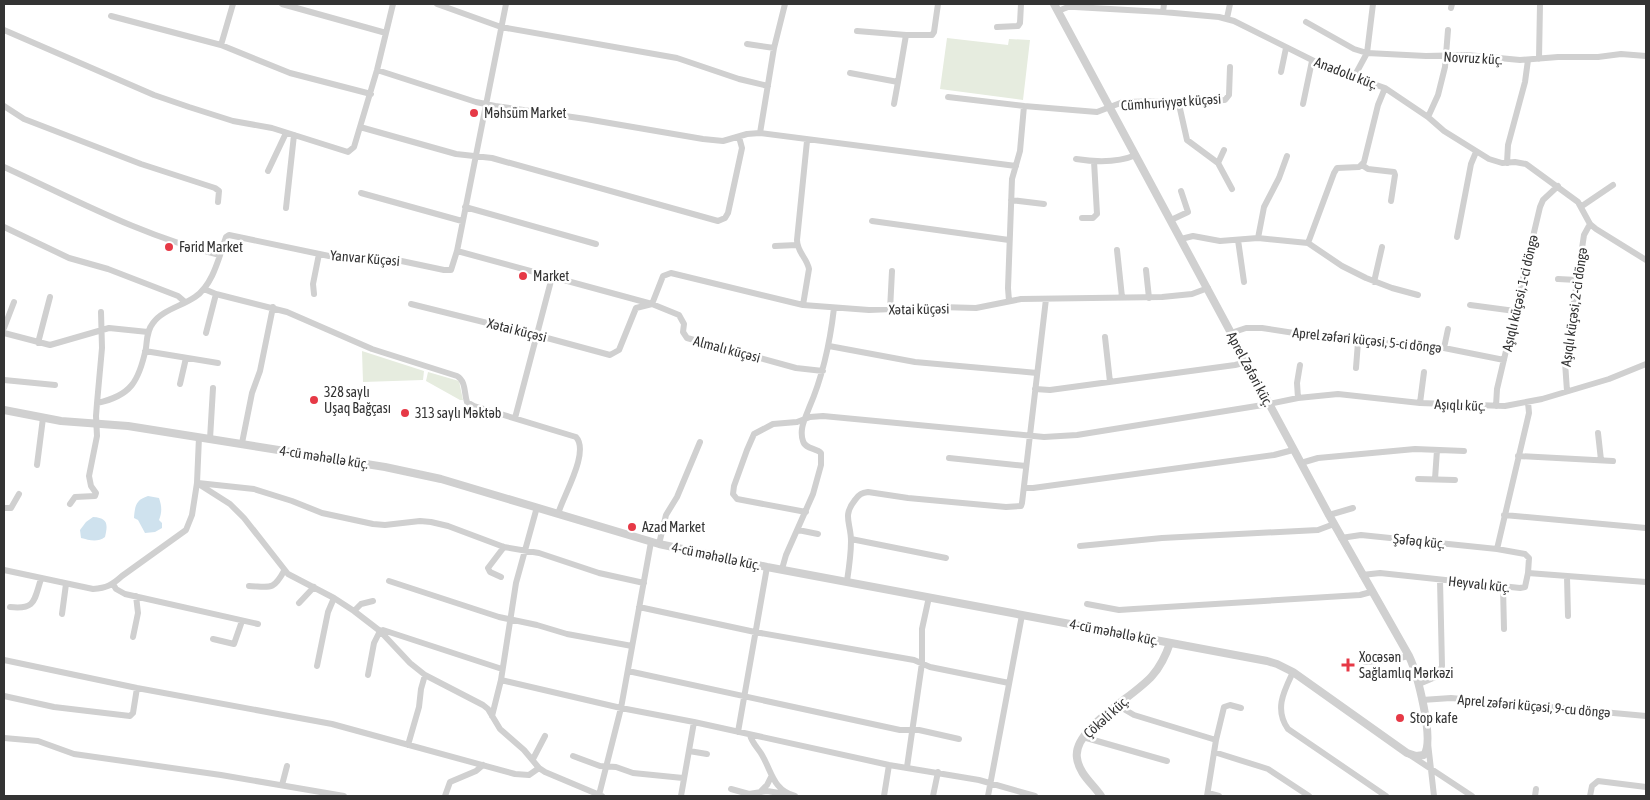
<svg xmlns="http://www.w3.org/2000/svg" width="1650" height="800" viewBox="0 0 1650 800" font-family="'Asap Condensed',sans-serif">
	<rect width="100%" height="100%" fill="#fff"/>
	<!-- green -->
	<path fill="#e6ecdf" d="M947 38 1008 45 1009 39 1030 40 1023 100 940 89Z
		M362 351 424 371 423 380 363 382Z
		M428 372 459 381 463 400H460L426 381Z"/>
	<!-- water -->
	<path fill="#cfe2ee" d="M148 496 159 498C162 507 162 512 159 520L162 523V528L155 532 145 533 138 520 134 518C135 505 136 500 148 496Z
		M93 517C108 518 108 524 105 537 97 543 89 540 81 538L80 530 86 522Z"/>
	<g fill="none" stroke-linecap="round" stroke-linejoin="round">
		<!-- minor -->
		<path stroke="#d0d0d0" stroke-width="6" d="M282 4 386 33
			M437 4 501 27 677 58 739 79 768 86
			M1451 8 1452 4
			M1058 11 1068 7H1075L1163 12 1219 17 1234 21 1328 68 1385 88 1428 117 1444 131 1489 159 1502 163 1515 162 1526 164 1578 202 1590 224 1596 229 1646 260
			M1163 12 1164 4
			M111 16 221 45 290 73 371 94
			M1227 18 1230 4
			M1306 22 1354 49 1367 53 1426 56 1467 55 1520 60 1558 57H1598L1621 54 1646 56
			M997 27 1018 26 1020 23 1021 4
			M4 30 154 95 189 107 233 121 272 128 348 152 354 147 377 70 393 4
			M857 31 906 35H932L934 32 938 4
			M747 44 774 48
			M221 45 233 4
			M1539 59 1540 4
			M377 70 476 102 495 106 586 119 703 139 723 141 747 134 760 133 1016 166
			M1281 72 1286 48
			M850 73 898 82 906 35
			M1354 77 1367 53 1373 4
			M948 97 1024 106
			M1178 100 1187 140 1218 163 1232 189
			M894 104 898 82
			M1303 104 1312 61
			M4 106 24 119 141 164 215 188 219 191 218 202
			M1428 117 1438 95 1445 67 1448 30
			M360 127 456 154 492 158 718 221 725 218 728 213 742 148 739 137
			M760 133 774 48 785 4
			M1076 159C1095 162 1117 163 1136 155
			M1218 163 1224 150
			M1507 163 1508 145 1525 82 1528 60
			M1362 165 1368 169 1394 172 1395 175 1391 201
			M4 167C74 199 144 237 220 255
			M268 171 286 133
			M361 193 462 221
			M1011 200 1044 204
			M1582 206 1613 185
			M465 207 596 244
			M286 208 294 135
			M1082 218H1093L1097 214 1094 161
			M1171 220 1188 212 1181 191
			M872 221 1009 240
			M4 227 69 258 108 269 178 296 185 302
			M1457 237 1471 164 1476 152
			M1258 238 1264 207 1279 178 1287 156
			M1181 239 1193 236 1220 241 1258 238 1308 243 1342 266 1366 278 1392 288 1418 295
			M1238 240 1244 282
			M1308 243 1334 173 1337 168 1359 167 1364 162 1378 105 1385 88
			M775 246 797 245
			M1117 250 1122 297
			M457 251 652 304 663 276 671 273 803 305 869 310 940 307 976 308 1021 299 1162 297 1192 294 1208 288
			M1146 270 1149 298
			M1558 279 1577 280
			M1374 282 1382 247
			M204 289 216 294 287 312 372 349 457 376C466 381 464 393 467 402L474 406 576 437C590 452 563 496 558 514
			M314 294 313 284 319 254
			M1009 301 1008 288 1012 179 1020 151 1024 106 1097 112 1123 102 1225 100 1229 95 1230 67
			M411 304 536 335 610 355 619 350 636 308 652 304 679 315 684 324 683 332 687 338 796 368 823 371
			M803 305 809 269C807 258 797 252 797 240L807 141
			M1470 305 1515 311
			M890 310 892 271
			M4 328 14 302
			M4 333 50 345 109 328 148 332
			M206 333 216 294
			M1231 333 1246 328H1262L1333 339 1444 348 1504 360
			M1105 337 1110 382
			M38 343 50 297
			M829 346 915 362 1037 373
			M1444 348 1448 329
			M145 351 218 363
			M1356 368 1358 342
			M4 380 55 385
			M180 384 186 358
			M1035 389 1050 390 1235 365 1247 362
			M1567 391 1565 362 1584 235 1590 224
			M1298 398 1297 383 1300 365
			M97 403 102 348 101 312
			M1420 403 1424 372
			M1496 406 1497 389 1540 207 1543 200 1558 186
			M515 418 552 277
			M1598 433 1601 460
			M210 439 213 388
			M242 443 252 393 260 371 273 307
			M1518 456 1613 461
			M949 458 1026 466
			M1301 463 1318 458 1415 449 1464 451
			M37 465 43 418
			M1418 479 1455 480
			M1435 479 1437 450
			M197 483 230 504 244 518 288 574 334 598 354 611 380 631 410 663 425 675 483 705 488 709 500 729 524 750 539 768 545 772 602 796
			M198 483 254 489 292 501 322 513 373 524 385 525 420 521 431 522 448 526 504 547 539 553 599 573 644 583
			M1024 488H1033L1274 455 1293 450
			M70 504 75 497 95 496 96 493 91 486 89 476 97 436 96 416 97 403C131 396 139 381 146 348 147 340 147 330 153 323 162 310 182 306 195 297 213 285 219 257 226 237L229 235 329 256 363 260 392 259 444 270H451L457 251 506 4
			M4 508H11L19 494
			M806 512 737 499 733 494 734 486 747 450 754 434 773 424 797 422 810 417 823 416 1044 437 1077 435 1269 404 1298 398 1338 394 1420 403 1505 406 1542 399 1609 379 1646 364
			M1329 515 1353 508
			M1504 515 1646 528
			M798 530 818 534
			M1341 538 1361 535 1497 549 1525 554 1529 558 1528 573
			M851 539 946 558
			M659 544 666 515 677 497 700 442
			M1080 546 1162 538 1318 530 1334 524
			M1497 549 1529 413 1528 402
			M782 569 786 555 813 494 821 465V453C816 448 805 449 803 441 799 429 805 419 809 408 823 376 830 343 834 308
			M4 570 93 589C107 588 112 585 122 576L186 530 192 515 197 483 199 437
			M1362 575 1380 573 1520 588 1525 587 1528 573 1646 582
			M501 577 490 572 488 568 504 547
			M1567 577 1568 616
			M389 581 499 617 537 625 567 634 632 646
			M847 581C849 568 851 555 851 541 851 523 842 516 855 500 859 494 862 493 868 492L908 498 1006 507 1021 506 1022 503 1046 299
			M113 584 116 589 125 594 258 624
			M249 586C270 587 273 591 284 571
			M1503 587 1504 629
			M299 603 314 587
			M1087 604 1119 610 1134 609 1360 595 1371 592
			M10 607C36 610 34 600 41 579
			M639 607 755 632 914 660 930 667 1009 683
			M354 611 361 604 373 601
			M62 614 66 584
			M133 637 138 613 136 596
			M213 639 234 644 242 621
			M4 660 137 688 332 724 515 774 529 775 539 768
			M1365 662 1390 660 1409 656
			M317 666 328 612 334 598
			M628 671 900 730H919L959 739
			M1293 672C1284 691 1274 709 1288 729L1386 796
			M368 675 374 643 380 631 383 630 502 669
			M501 680 621 708 694 722 889 765 979 780 1035 796
			M1419 684 1438 676 1442 666 1440 580
			M4 696 54 707 130 716 133 713 137 688
			M1422 700 1451 698 1646 716
			M1117 705 1134 715 1216 740
			M492 716 501 680 516 583 537 507
			M738 732 767 567
			M750 735C752 743 758 748 762 755 772 772 773 790 795 796
			M1083 737 1167 761
			M4 738 38 741 74 754 221 775 344 796
			M1428 743 1434 796
			M408 745 419 707 421 689 425 675
			M689 751 707 754
			M1214 752 1268 769 1309 796
			M1410 755 1472 796
			M573 756 600 766 616 767 633 773 683 778
			M533 759 545 736
			M907 767 922 663V629L929 597
			M282 785 287 766
			M731 789 749 794
			M761 791 767 785 771 777
			M1208 793 1219 796
			M599 795 621 708 651 542
			M445 796 450 782 476 771 483 765
			M681 796 694 722
			M748 796 749 794 767 791 785 794
			M884 796 889 765
			M933 796 938 772
			M988 796 1022 615
			M1207 796 1216 740 1224 707 1230 705 1241 708
			M1535 796 1536 789
			M1590 796 1592 786 1598 781 1646 787"/>
		<!-- tertiary -->
		<path stroke="#d0d0d0" stroke-width="8" d="M4 410 61 421 128 426 385 467 441 479 659 544 767 567 1267 661 1277 664 1293 672 1407 753 1416 756 1424 755C1435 740 1417 673 1409 656L1329 515 1054 4
			M1101 796C1093 784 1079 774 1077 758 1072 729 1134 697 1152 676 1160 667 1166 655 1170 643"/>
	</g>
	<!-- markers -->
	<g fill="#e63946" stroke="#fff" stroke-width="2">
		<circle cx="474" cy="113" r="5"/>
		<circle cx="169" cy="247" r="5"/>
		<circle cx="523" cy="276" r="5"/>
		<circle cx="314" cy="400" r="5"/>
		<circle cx="405" cy="413" r="5"/>
		<circle cx="632" cy="527" r="5"/>
		<path d="M1345.5 657.5h5v5h5v5h-5v5h-5v-5h-5v-5h5z"/>
		<circle cx="1400" cy="718" r="5"/>
	</g>
	<g text-anchor="middle" dominant-baseline="central" stroke-width="5" stroke-linejoin="round" paint-order="stroke">
		<!-- street labels -->
		<g font-size="14" fill="#333" stroke="#fff">
			<text transform="translate(1473 58) rotate(3)">Novruz küç.</text>
			<text transform="translate(1346 73) rotate(21)">Anadolu küç.</text>
			<text transform="translate(1171 102) rotate(-4)">Cümhuriyyət küçəsi</text>
			<text transform="translate(365 258) rotate(5)">Yanvar Küçəsi</text>
			<text transform="translate(1520 293) rotate(-77)">Aşıqlı küçəsi, 1-ci döngə</text>
			<text transform="translate(1574 307) rotate(-82)">Aşıqlı küçəsi, 2-ci döngə</text>
			<text transform="translate(919 309) rotate(-1)">Xətai küçəsi</text>
			<text transform="translate(517 330) rotate(14)">Xətai küçəsi</text>
			<text transform="translate(1367 340) rotate(6)">Aprel zəfəri küçəsi, 5-ci döngə</text>
			<text transform="translate(727 349) rotate(15)">Almalı küçəsi</text>
			<text transform="translate(1250 369) rotate(62)">Aprel Zəfəri küç.</text>
			<text transform="translate(1460 405) rotate(2)">Aşıqlı küç.</text>
			<text transform="translate(324 457) rotate(9)">4-cü məhəllə küç.</text>
			<text transform="translate(1419 541) rotate(6)">Şəfəq küç.</text>
			<text transform="translate(716 556) rotate(12)">4-cü məhəllə küç.</text>
			<text transform="translate(1479 584) rotate(6)">Heyvalı küç.</text>
			<text transform="translate(1114 632) rotate(11)">4-cü məhəllə küç.</text>
			<text transform="translate(1534 706) rotate(5)">Aprel zəfəri küçəsi, 9-cu döngə</text>
			<text transform="translate(1106 717) rotate(-42)">Çökəli küç.</text>
		</g>
		<!-- poi labels -->
		<g font-size="14" fill="#333" stroke="#fff" text-anchor="start">
			<text x="484" y="113">Məhsüm Market</text>
			<text x="179" y="247">Fərid Market</text>
			<text x="533" y="276">Market</text>
			<text x="324" y="392">328 saylı<tspan x="324" dy="16">Uşaq Bağçası</tspan></text>
			<text x="415" y="413">313 saylı Məktəb</text>
			<text x="642" y="527">Azad Market</text>
			<text x="1359" y="657">Xocəsən<tspan x="1359" dy="16">Sağlamlıq Mərkəzi</tspan></text>
			<text x="1410" y="718">Stop kafe</text>
		</g>
	</g>
	<!-- border -->
	<rect width="1650" height="800" fill="none" stroke="#333333" stroke-width="10"/>
</svg>
